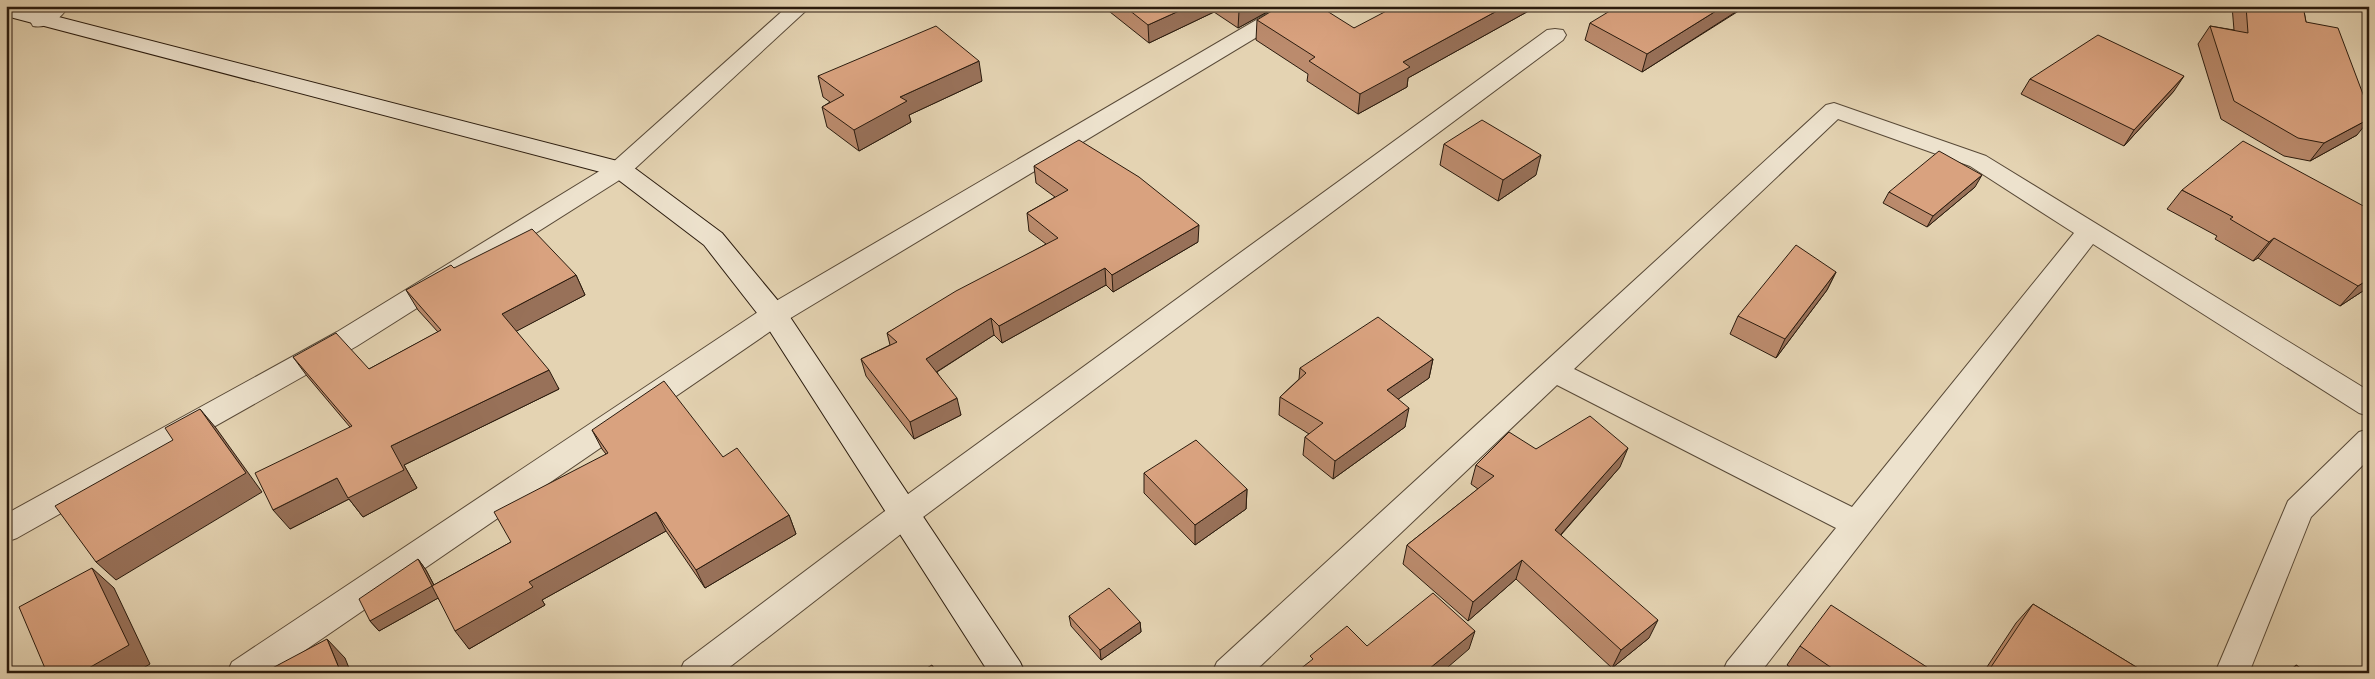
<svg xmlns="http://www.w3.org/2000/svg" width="2375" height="679" viewBox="0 0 2375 679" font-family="'Gentium Book Plus',serif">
	<rect width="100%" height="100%" fill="#e4d3b2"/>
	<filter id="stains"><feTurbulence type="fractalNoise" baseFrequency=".004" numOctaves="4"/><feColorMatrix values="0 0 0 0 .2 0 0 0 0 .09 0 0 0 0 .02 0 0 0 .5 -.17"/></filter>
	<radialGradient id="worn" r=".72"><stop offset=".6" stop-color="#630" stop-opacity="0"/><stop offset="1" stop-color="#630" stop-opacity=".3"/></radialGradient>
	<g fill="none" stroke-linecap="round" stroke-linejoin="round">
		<defs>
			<path id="street" d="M46 6H69C61 18 48 29 33 26L30 21Z
				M788 6H811L629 174 357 346 17 538 6 542V514L337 332 611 164Z
				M1280 6H1305L1302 10 784 322 272 673H227L232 662 764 308Z
				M1555 29 1563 30 1566 35 1563 40 915 523 722 673H679L684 662 893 505 1547 30Z
				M1834 103 1986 156 2369 391V416L2359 413 2093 244 1760 673H1722L1727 662 1836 528 1557 385 1253 673H1212L1217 662 1826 105ZM1838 119 1970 166 2074 233 1852 507 1574 369Z
				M2369 429V459L2311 517 2249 673H2215L2288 501 2359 432Z"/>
			<path id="secondary" d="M6 6H16L629 164 722 233 784 308 1020 662 1025 673H989L764 322 704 245 612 175 6 16Z"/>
		</defs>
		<!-- street casing -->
		<use href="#street" stroke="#584937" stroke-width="2"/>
		<!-- secondary casing -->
		<use href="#secondary" stroke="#2a1b0e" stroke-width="2"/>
		<!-- street -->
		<use href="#street" fill="#ede2cd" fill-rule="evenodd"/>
		<!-- secondary -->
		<use href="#secondary" fill="#ede2cd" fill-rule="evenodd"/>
	</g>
	<!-- wall -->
	<path fill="#bb8b6d" stroke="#2a1b0e" d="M1105 6H1278L1238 28 1214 12 1149 43 1105 8Z
		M2232 6H2303L2306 22 2357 135 2310 161 2284 156 2221 119 2198 44 2210 26 2234 30Z
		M1745 7 1642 72 1585 40 1590 23Z
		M1534 8 1408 78 1407 87 1358 114 1307 81 1308 74 1256 40 1257 20 1354 28Z
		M818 76 982 81 909 115 911 122 859 151 827 127 822 107 830 102 823 97Z
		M2030 79 2174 91 2124 146 2021 94Z
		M1444 144 1536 175 1498 201 1440 165Z
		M1034 166 1198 242 1113 292 1106 285 1002 343 994 335 937 372 961 415 914 439 866 376 861 359 890 345 887 333 1046 244 1029 231 1027 213 1055 197 1036 183Z
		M1975 187 1927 227 1883 203 1889 192Z
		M2182 190 2369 287 2340 306 2258 258 2253 261 2215 239 2217 236 2167 209Z
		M454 268 576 275 585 295 516 331 559 389 404 465 417 488 363 517 349 499 290 529 350 427 307 376 293 357 369 369 438 332 418 310 406 290Z
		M1836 272 1827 290 1776 358 1730 334 1738 316Z
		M1433 359 1429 378 1398 399 1405 427 1333 479 1303 455 1305 437 1309 434 1279 415 1280 397 1299 379 1300 368Z
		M592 430 723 457 789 515 796 534 705 588 666 531 542 600 545 605 469 649 438 598 379 631 370 621 418 559 426 570 434 585 511 542 606 454 602 449Z
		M1536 449 1620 467 1561 535 1649 638 1612 668 1516 579 1468 621 1403 564 1407 545 1478 489 1471 484 1476 465Z
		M1144 473 1247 489 1246 509 1195 545 1144 493Z
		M2033 604 2146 673H1983L2016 623Z
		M1069 616 1140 622 1141 632 1101 660 1071 626Z
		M1800 646 1936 673H1798L1787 665Z
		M2296 665 2308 673H2287Z"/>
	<!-- shaded-wall -->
	<path fill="#987159" stroke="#2a1b0e" d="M1190 6H1214V12L1149 43 1148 25Z
		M1247 6H1278L1238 28 1239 11Z
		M1506 6H1535L1534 8 1408 78 1407 87 1358 114 1360 94 1403 62Z
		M1724 6H1745L1642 72 1647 54Z
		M979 61 982 81 909 115 911 122 859 151 854 130 900 97Z
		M2184 76 2174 91 2124 146 2134 130Z
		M2369 119V120L2357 135 2310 161 2324 143Z
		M1541 155 1536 175 1498 201 1503 180Z
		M1982 175 1975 187 1927 227 1933 216Z
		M1199 225 1198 242 1113 292 1112 275Z
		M2274 238 2258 258 2253 261 2269 242Z
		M1105 268 1106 285 1002 343 999 326Z
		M1836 272 1827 290 1776 358 1785 339Z
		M576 275 585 295 513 333 502 314Z
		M2369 279V287L2340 306 2358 286Z
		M991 318 994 335 930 376 926 359Z
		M1433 359 1429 378 1384 409 1387 390Z
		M549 370 559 389 404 465 417 488 363 517 349 499 290 529 273 510 337 478 391 446Z
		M957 398 961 415 914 439 910 422Z
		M1409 408 1405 427 1333 479 1335 461Z
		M200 409 216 428 262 492 116 580 96 562Z
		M1628 448 1620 467 1548 549 1555 530Z
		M1247 489 1246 509 1195 545V525Z
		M656 512 666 531 542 600 545 605 469 649 455 631 529 582Z
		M789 515 796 534 705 588 696 570Z
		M418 559 426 570 440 597 379 631 370 621Z
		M1522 560 1516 579 1468 621 1473 602Z
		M92 568 114 588 150 664 135 673H80Z
		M1658 620 1649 638 1612 668 1621 650Z
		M1140 622 1141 632 1101 660 1100 650Z
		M1475 631 1469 649 1441 673H1424Z
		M327 639 345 658 351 673H341Z"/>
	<!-- building -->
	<path fill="#d9a27f" stroke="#2a1b0e" d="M1124 6H1190L1148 25Z
		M1232 6H1247L1239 11Z
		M1280 6H1319L1354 28 1396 6H1506L1403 62 1410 67 1360 94 1309 61 1315 57 1257 20Z
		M1618 6H1724L1647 54 1590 23Z
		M2246 6H2303L2306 22 2338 28 2369 110V119L2324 143 2298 138 2234 101 2210 26 2248 33Z
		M936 26 979 61 900 97 907 101 854 130 822 107 844 95 818 76Z
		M2098 35 2184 76 2134 130 2030 79Z
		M1482 120 1541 155 1503 180 1444 144Z
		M1079 140 1139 177 1199 225 1112 275 1105 268 999 326 991 318 926 359 957 398 910 422 861 359 897 342 887 333 956 291 1058 238 1027 213 1068 190 1034 166Z
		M2243 141 2369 209V279L2358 286 2274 238 2269 242 2230 219 2233 217 2182 190Z
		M1939 151 1982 175 1933 216 1889 192Z
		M532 229 576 275 502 314 549 370 391 446 404 470 348 498 337 478 273 510 255 473 352 426 293 357 336 333 369 369 441 330 406 290 451 265 454 268Z
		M1796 245 1836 272 1785 339 1738 316Z
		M1378 317 1433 359 1387 390 1409 408 1335 461 1305 437 1323 423 1280 397 1306 373 1300 368Z
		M664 381 723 457 737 448 789 515 696 570 656 512 529 582 533 587 455 631 432 586 511 542 494 512 608 453 592 430Z
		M200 409 246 473 96 562 55 506 173 440 165 428Z
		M1590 416 1628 448 1555 530 1658 620 1621 650 1522 560 1473 602 1407 545 1494 476 1476 465 1509 432 1536 449Z
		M1196 440 1247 489 1195 525 1144 473Z
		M418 559 432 586 370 621 359 599Z
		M92 568 129 645 80 673H47L19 607Z
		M1109 588 1140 622 1100 650 1069 616Z
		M1433 593 1475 631 1424 673H1295L1313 659 1310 656 1347 626 1367 646Z
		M2033 604 2146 673H2000L1991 667Z
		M1831 605 1936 673H1839L1800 646Z
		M327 639 341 673H263Z
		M932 665 937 673H918Z
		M2296 665 2308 673H2291Z"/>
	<!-- margin -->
	<rect width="2375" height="679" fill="none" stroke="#e4d3b2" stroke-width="25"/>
	<rect x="8" y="8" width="2360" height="664" fill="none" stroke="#2a1b0e" stroke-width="2.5"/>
	<rect x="12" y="12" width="2350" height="654" fill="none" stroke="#2a1b0e"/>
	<rect width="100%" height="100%" filter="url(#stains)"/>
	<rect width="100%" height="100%" fill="url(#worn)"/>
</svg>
